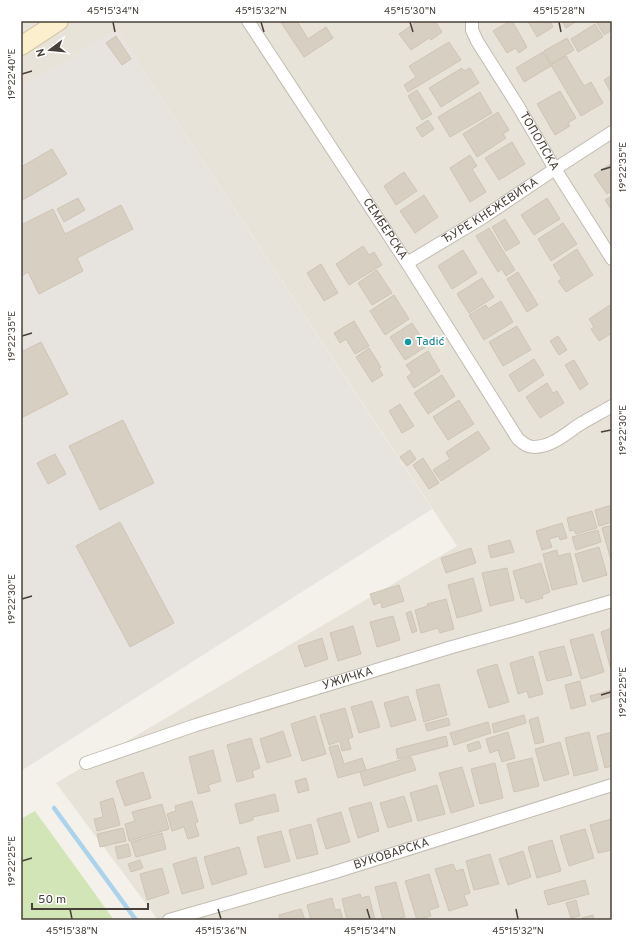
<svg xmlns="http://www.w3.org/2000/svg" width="633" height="941" viewBox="0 0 633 941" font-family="Overpass,sans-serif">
	<rect width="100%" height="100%" fill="#f4f1ea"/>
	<!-- residential -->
	<path fill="#e8e3d9" d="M21 21H612V920H158L56 783 457 546 117 31 21 87Z"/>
	<!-- industrial -->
	<path fill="#e7e3df" d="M117 31 432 509 21 771V87Z"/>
	<!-- green -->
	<path fill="#d1e5b6" d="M35 811 114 920H21V819Z"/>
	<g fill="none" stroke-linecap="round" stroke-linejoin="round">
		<!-- stream -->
		<path stroke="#abd3ec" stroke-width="4.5" d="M54 808 136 920"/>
	</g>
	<!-- building -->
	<path fill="#d8cfc3" stroke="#cfc4b4" d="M280 21H297L308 39 326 27 333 38 304 57Z
		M418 21H435L442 32 431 40 429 38 411 50 399 34Z
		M510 21H512L527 47 519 53 516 48 507 53 493 31Z
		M528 21H550L553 27 537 37Z
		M562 21H577L566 28Z
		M600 21H612V30L604 35 597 23Z
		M595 24 603 37 578 52 571 39Z
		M116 36 131 59 122 65 106 43Z
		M567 38 574 50 551 64 544 51Z
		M449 42 461 60 408 92 404 85 416 77 409 66Z
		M543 52 551 66 524 82 516 68Z
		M566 56 584 86 591 82 603 103 581 116 551 65Z
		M462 68 464 71 470 68 479 83 441 107 429 88Z
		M612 75V94L604 80Z
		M417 90 432 114 422 120 408 96Z
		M560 91 576 118 568 123 570 126 555 135 537 104Z
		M480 92 492 113 450 137 438 117Z
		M498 112 509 130 503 134 506 138 477 157 463 134Z
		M428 120 434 129 422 137 416 128Z
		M512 142 525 164 499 180 485 158Z
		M52 149 67 174 21 201V167Z
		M470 155 477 166 472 169 486 192 470 202 450 168Z
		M612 163V191L607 194 594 175Z
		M404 172 417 191 396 205 384 186Z
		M424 195 438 217 415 233 400 211Z
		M612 196V211L605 200Z
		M78 198 85 210 64 222 57 209Z
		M547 198 560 219 534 235 521 215Z
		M121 205 133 229 77 258 83 271 39 294 28 272 21 276V225L53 209 65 234Z
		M505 219 520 243 506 251 492 227Z
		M563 223 577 244 551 261 538 239Z
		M489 228 515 270 506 276 502 269 498 272 476 236Z
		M363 246 369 255 374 252 382 265 349 285 336 264Z
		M577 249 593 275 566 292 558 281 562 279 553 265Z
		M463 250 477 273 452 289 438 266Z
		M321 264 338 293 324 301 307 273Z
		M377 270 392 293 372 305 358 283Z
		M518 272 538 305 527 312 507 279Z
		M482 278 494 297 469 313 457 294Z
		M394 295 409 319 385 335 370 311Z
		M501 301 513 322 484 340 469 315 486 305 488 309Z
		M610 305 612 309V333L599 341 591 329 594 327 589 319Z
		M354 321 369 346 355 354 346 339 340 343 334 333Z
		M412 323 427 346 405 360 390 337Z
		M517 326 531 350 503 366 489 342Z
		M558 336 567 350 559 355 550 341Z
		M41 342 68 394 21 418V346L23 351Z
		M369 348 381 367 379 369 383 375 372 382 356 357Z
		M428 351 440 371 414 388 407 377 412 373 406 365Z
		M534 359 544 375 519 392 509 375Z
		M574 360 588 384 580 390 565 365Z
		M442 375 455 396 428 414 414 393Z
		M547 383 553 393 557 391 564 403 540 418 526 397Z
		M459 400 474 424 448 440 433 417Z
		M400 404 414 426 402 433 389 411Z
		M123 420 154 483 100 510 69 446Z
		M478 431 490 449 441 481 433 470 450 459 446 452Z
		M410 450 416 459 407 466 400 457Z
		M55 454 66 474 48 484 37 463Z
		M423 458 439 483 429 489 413 465Z
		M612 505V522L599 526 595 510Z
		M592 511 597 528 576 534 574 530 570 531 567 518Z
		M120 522 174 623 130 647 76 546Z
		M562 523 567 538 560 540 559 536 549 539 552 547 542 550 536 531Z
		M612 525V564L602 528Z
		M598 530 601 542 576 550 572 537Z
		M510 540 514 552 491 558 488 546Z
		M599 547 607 575 583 582 575 554Z
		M471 548 476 563 446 573 441 558Z
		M557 550 558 556 570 553 577 584 552 590 543 554Z
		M541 563 550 592 542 595 543 598 526 603 524 598 521 599 513 571Z
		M507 568 514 600 490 606 482 573Z
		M473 578 482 611 457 618 448 585Z
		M399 585 404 601 382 608 381 602 374 605 370 594Z
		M446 599 454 629 440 633 438 628 421 633 415 610 428 606 427 604Z
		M411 611 417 631 412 633 406 613Z
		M393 616 400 640 377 647 370 622Z
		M353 626 361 654 338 661 330 633Z
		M612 628V669L611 670 601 632Z
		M593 634 604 672 581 679 570 640Z
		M322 638 328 659 305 667 298 646Z
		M564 646 572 675 547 681 539 652Z
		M533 656 543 694 529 698 527 691 518 694 510 663Z
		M497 664 509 702 489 708 477 670Z
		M580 681 586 705 571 709 565 685Z
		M439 684 447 715 424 722 416 690Z
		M612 690V696L592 702 590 696Z
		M408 696 416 720 391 727 384 703Z
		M372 701 380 727 359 733 351 707Z
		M345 708 353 737 348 739 351 749 342 751 340 741 329 745 320 715Z
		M524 715 526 723 494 733 492 724Z
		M315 716 326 754 302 761 291 724Z
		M538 717 544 742 535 744 529 720Z
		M448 718 450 725 427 731 425 724Z
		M488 722 491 733 454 745 450 733Z
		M283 731 291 756 267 763 260 739Z
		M508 732 515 758 502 762 498 750 490 753 486 739Z
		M589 732 598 770 574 776 565 738Z
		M612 732V766L605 768 597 736Z
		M446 736 448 746 398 759 396 749Z
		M251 738 260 768 252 771 254 777 237 782 227 745Z
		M479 741 481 748 469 752 467 745Z
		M560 742 569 774 544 781 535 749Z
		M338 745 344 764 362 758 366 770 338 778 329 747Z
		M213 750 221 781 208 785 210 791 198 794 189 757Z
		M411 757 416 770 364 786 360 772Z
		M532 758 539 786 514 792 507 764Z
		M495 763 503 798 480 804 471 769Z
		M462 767 474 806 451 813 439 773Z
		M143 772 151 798 125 806 116 781Z
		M306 778 309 790 298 793 295 781Z
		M437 785 445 814 418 821 410 793Z
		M275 794 279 811 253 817V820L240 824 235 804Z
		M404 796 412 821 388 828 380 803Z
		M113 798 120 825 97 831 94 819 103 817 100 802Z
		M192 801 198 822 195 823 199 836 188 839 184 827 172 831 167 814 176 811 175 806Z
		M371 802 379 831 358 838 349 808Z
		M162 804 169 829 129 841 125 824 135 821 132 812Z
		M341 812 350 842 326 849 317 819Z
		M611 819 612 850 598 853 590 825Z
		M311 824 318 854 297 859 289 830Z
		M123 828 126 841 100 847 97 834Z
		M585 829 594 858 569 866 560 836Z
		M281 831 290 861 265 868 257 837Z
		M162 833 166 849 136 857 131 842Z
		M552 840 561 871 537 878 528 847Z
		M128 844 131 856 118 859 115 847Z
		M239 847 247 874 212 885 204 857Z
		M523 851 531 877 508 885 499 859Z
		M490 854 499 884 474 890 466 861Z
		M196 857 204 888 182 894 173 864Z
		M140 860 143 868 131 872 128 864Z
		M453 864 456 871 463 869 470 893 464 895 468 905 449 911 435 869Z
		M162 868 169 893 147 900 140 874Z
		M429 874 439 907 429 910 431 916 417 920 405 881Z
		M585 880 589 894 548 905 544 891Z
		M396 882 405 917 395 920H383L375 887Z
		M360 894 361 898 369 896 375 920H347L342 899Z
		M332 898 335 910 340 909 343 920H311L307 905Z
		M576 900 580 916 571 918 566 903Z
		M301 909 305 920H280L279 915Z
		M593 915 594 920H583L582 918Z"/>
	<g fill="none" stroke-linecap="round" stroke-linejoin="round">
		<defs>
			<g id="minor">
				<path id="s1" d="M248 21 407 263 518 439C523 443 527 447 534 447 553 447 567 432 582 423 592 417 602 412 612 406"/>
				<path id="s2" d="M472 21V30L477 41 518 106 555 169 612 259"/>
				<path id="s3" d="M407 263 482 218 555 169 612 132"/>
				<path id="s4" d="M86 763 196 725 452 647 513 630 612 601"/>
				<path id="s5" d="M169 920 332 873 612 785"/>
			</g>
			<path id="secondary" d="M21 46 59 21"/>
		</defs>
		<!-- minor casing -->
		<use href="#minor" stroke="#c2bbb0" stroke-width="14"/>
		<!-- secondary casing -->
		<use href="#secondary" stroke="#d0c29d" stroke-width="20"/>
		<!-- minor -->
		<use href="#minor" stroke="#fff" stroke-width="12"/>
		<!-- secondary -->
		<use href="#secondary" stroke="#fbefcd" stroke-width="18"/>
	</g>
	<!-- ticks -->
	<path fill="none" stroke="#484139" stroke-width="1.5" d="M113 22 115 32M261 22 264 32M410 22 413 32M559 22 561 32M22 74 32 71M601 170 611 167M22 336 32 333M601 432 611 430M22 599 32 596M601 695 611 692M22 861 32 858M70 909 72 919M218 909 221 919M367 909 370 919M516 909 518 919"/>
	<!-- markers -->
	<circle fill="#0f9aa8" stroke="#fff" stroke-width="1.5" cx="408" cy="342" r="4"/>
	<g text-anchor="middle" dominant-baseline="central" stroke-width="3.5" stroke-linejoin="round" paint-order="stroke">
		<!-- street labels -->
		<g font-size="12" fill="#484139" stroke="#fff">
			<text stroke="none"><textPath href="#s2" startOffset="139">ТОПОЛСКА</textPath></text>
			<text stroke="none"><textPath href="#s3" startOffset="98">ЂУРЕ КНЕЖЕВИЋА</textPath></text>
			<text stroke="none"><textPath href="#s1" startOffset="249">СЕМБЕРСКА</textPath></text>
			<text stroke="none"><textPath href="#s4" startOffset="275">УЖИЧКА</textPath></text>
			<text stroke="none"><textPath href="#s5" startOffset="232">ВУКОВАРСКА</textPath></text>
		</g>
		<!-- culture labels -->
		<g font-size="12" fill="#0d838f" stroke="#fff" text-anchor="start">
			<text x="416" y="342">Tadić</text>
		</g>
	</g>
	<!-- border -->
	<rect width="633" height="941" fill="none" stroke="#ffffff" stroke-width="44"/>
	<!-- north arrow -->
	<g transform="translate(50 50) rotate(254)" stroke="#ffffff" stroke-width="3" paint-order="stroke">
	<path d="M0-3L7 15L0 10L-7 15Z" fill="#484139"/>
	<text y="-6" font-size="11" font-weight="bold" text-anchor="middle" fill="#484139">N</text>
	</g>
	<!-- scale -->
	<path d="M32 903v6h116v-6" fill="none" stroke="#484139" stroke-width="2"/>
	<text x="38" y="903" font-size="12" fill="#484139" stroke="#ffffff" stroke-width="3" paint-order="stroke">50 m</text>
	<rect x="22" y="22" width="589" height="897" fill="none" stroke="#484139" stroke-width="1.5"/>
	<g font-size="10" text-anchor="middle" fill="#484139">
		<text x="113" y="14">45°15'34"N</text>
		<text x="261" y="14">45°15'32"N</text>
		<text x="410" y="14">45°15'30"N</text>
		<text x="559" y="14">45°15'28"N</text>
		<text transform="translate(11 74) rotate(-90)" y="4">19°22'40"E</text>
		<text transform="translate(622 167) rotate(-90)" y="4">19°22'35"E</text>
		<text transform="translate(11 336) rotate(-90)" y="4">19°22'35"E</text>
		<text transform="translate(622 430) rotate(-90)" y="4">19°22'30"E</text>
		<text transform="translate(11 599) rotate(-90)" y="4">19°22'30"E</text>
		<text transform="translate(622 692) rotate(-90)" y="4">19°22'25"E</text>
		<text transform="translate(11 861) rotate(-90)" y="4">19°22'25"E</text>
		<text x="72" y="934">45°15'38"N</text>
		<text x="221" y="934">45°15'36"N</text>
		<text x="370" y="934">45°15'34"N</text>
		<text x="518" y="934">45°15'32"N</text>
	</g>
</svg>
